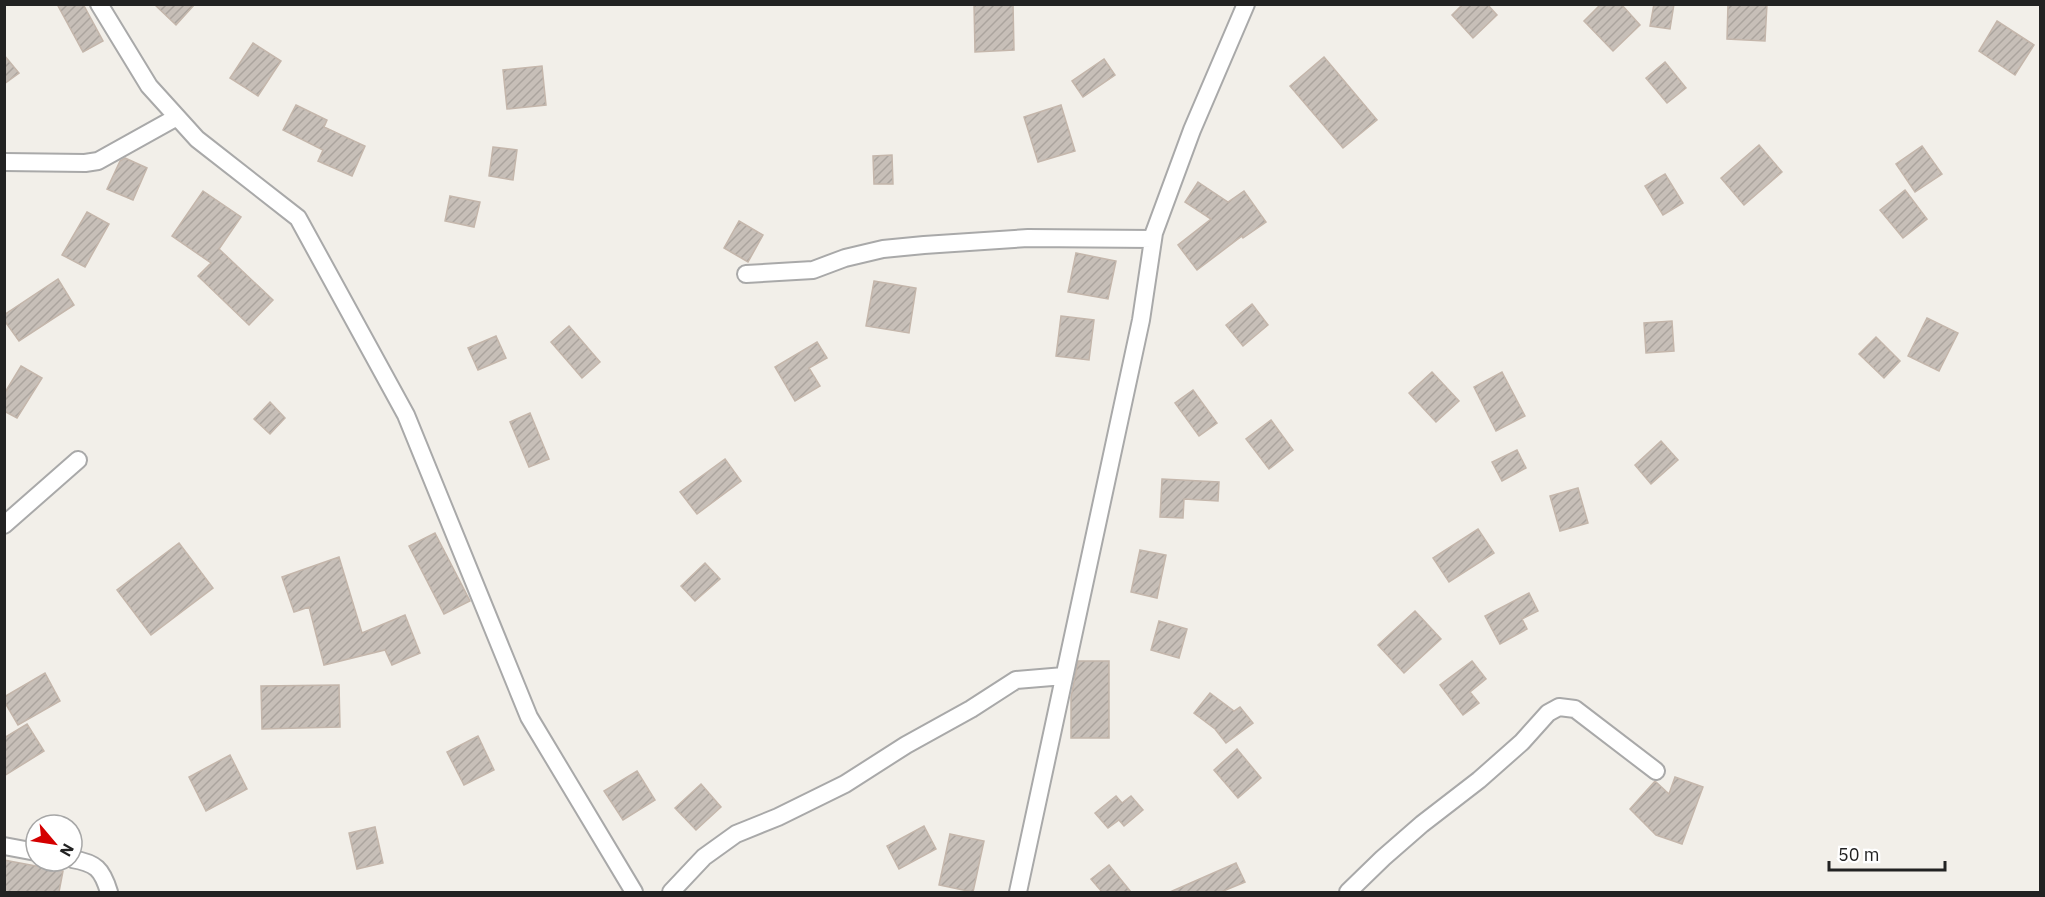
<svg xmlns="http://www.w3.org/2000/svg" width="2045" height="897" viewBox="0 0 2045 897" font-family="'IBM Plex Sans',sans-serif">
	<defs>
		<pattern id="building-hatch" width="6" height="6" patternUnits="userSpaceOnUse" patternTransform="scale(1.5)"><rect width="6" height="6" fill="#c7bfb8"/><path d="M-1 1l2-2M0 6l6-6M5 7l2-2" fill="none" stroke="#aba49e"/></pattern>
	</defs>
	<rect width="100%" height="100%" fill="#f2efe9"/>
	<!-- building -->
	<path fill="url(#building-hatch)" stroke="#c4b6ab" stroke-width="1.5" d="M57 4H83L103 41 83 52Z
		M154 4H195L176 25Z
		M974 4H1013L1014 50 975 52Z
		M1463 4H1487L1497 15 1473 38 1452 15Z
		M1601 4H1621L1640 25 1613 51 1584 21Z
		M1654 4H1674L1670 29 1650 26Z
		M1728 4H1767L1765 41 1727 39Z
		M1997 21 2034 45 2015 75 1979 51Z
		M253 43 281 61 258 96 230 78Z
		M4 55 19 73 4 84Z
		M1324 57 1377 120 1343 148 1290 86Z
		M1104 59 1115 75 1083 97 1072 81Z
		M1665 62 1686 88 1667 103 1646 78Z
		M542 66 546 105 507 109 503 70Z
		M296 105 327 120 324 127 365 146 352 176 318 161 323 150 283 130Z
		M1061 105 1075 151 1038 162 1024 117Z
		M1759 145 1782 172 1744 205 1721 178Z
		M1922 146 1942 174 1915 192 1896 164Z
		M493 147 517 150 513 180 489 176Z
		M892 155 893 184H874L873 156Z
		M125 158 147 168 133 200 107 189 120 161Z
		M1665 174 1683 203 1663 215 1645 186Z
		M1198 182 1228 202 1244 191 1266 222 1243 238 1242 236 1197 270 1178 245 1211 219 1185 202Z
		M1905 190 1927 219 1903 238 1880 210Z
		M203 191 241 217 219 249 273 300 249 325 198 276 211 263 172 236Z
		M450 196 480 202 474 227 445 221Z
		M87 212 109 224 85 267 62 255Z
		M739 221 763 235 748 262 724 248Z
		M1076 253 1116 261 1108 299 1068 292Z
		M58 279 74 305 19 341 4 320V315Z
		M874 281 916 288 909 333 866 326Z
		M1252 304 1268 325 1243 346 1226 325Z
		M1061 316 1094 320 1089 360 1056 356Z
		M1927 318 1958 333 1939 371 1908 356Z
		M1672 321 1674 351 1646 353 1644 323Z
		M569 326 600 362 582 378 551 342Z
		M496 336 506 358 478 370 468 348Z
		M1876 337 1900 361 1884 378 1859 354Z
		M817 342 827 358 809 368 820 386 795 401 775 367Z
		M21 366 42 378 17 418 4 411V394Z
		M1432 372 1459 401 1436 422 1409 393Z
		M1502 372 1525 416 1496 431 1474 387Z
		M1193 390 1217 423 1199 436 1175 403Z
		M270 402 285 418 270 434 254 419Z
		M530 413 549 459 529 467 510 422Z
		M1271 420 1293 450 1269 469 1246 439Z
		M1661 441 1678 460 1651 484 1635 465Z
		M1517 450 1526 468 1502 481 1492 462Z
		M725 459 741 481 697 514 680 492Z
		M1162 479 1219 482 1218 501 1184 499 1183 518 1160 517Z
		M1578 488 1588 523 1560 531 1550 496Z
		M1478 529 1494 553 1449 582 1433 558Z
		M435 533 470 601 444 614 409 546Z
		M179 543 213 588 151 635 117 590Z
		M1140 550 1166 555 1157 598 1131 592Z
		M339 557 362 633 405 615 420 653 392 665 385 650 324 665 309 607 294 612 282 577Z
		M705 563 720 579 695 601 681 586Z
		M1529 593 1538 611 1522 619 1527 629 1500 644 1485 616Z
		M1415 611 1441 639 1404 673 1378 645Z
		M1159 621 1187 629 1179 658 1151 650Z
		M1078 661H1109V738H1071V697Z
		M1472 661 1486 679 1470 692 1479 703 1463 715 1440 685Z
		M45 673 60 701 18 725 4 701V697Z
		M339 685 340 727 262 729 261 686Z
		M1210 693 1234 711 1240 707 1253 723 1226 743 1215 729 1194 713Z
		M27 724 44 751 4 776V738Z
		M478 736 494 770 464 785 447 752Z
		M1237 749 1261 778 1238 798 1214 770Z
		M230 755 247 789 206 811 189 777Z
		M637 771 655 800 623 820 604 791Z
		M1675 777 1703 787 1682 844 1656 835 1630 809 1655 781 1669 794Z
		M701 784 721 807 696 830 675 808Z
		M1116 796 1122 803 1131 796 1143 810 1124 826 1119 820 1108 828 1095 813Z
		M924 826 936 849 899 869 887 846Z
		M375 827 383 863 357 869 349 833Z
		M950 834 984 841 973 892 939 885Z
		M4 860 63 871 59 892H4Z
		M1236 863 1245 882 1221 892H1170Z
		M1109 865 1131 892H1102L1091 879Z"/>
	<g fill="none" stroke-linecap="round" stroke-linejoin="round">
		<defs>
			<path id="minor" d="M99 4 149 86 197 139 298 218 406 415 529 717 634 892
				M4 162 85 163 98 161 177 117
				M746 274 813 270 845 258 883 249 924 245 1028 238 1153 239
				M4 525 78 460
				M4 846 36 852
				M72 859C96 863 102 869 109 892
				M671 892 704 857 736 834 778 817 845 784 906 745 971 709 1016 680 1064 676
				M1018 892 1141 320 1154 233 1192 130 1246 4
				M1348 892 1383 858 1422 824 1479 780 1522 742 1548 713 1559 707 1575 709 1656 771"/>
		</defs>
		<!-- minor casing -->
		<use href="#minor" stroke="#a9a9a9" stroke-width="20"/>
		<!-- minor -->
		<use href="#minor" stroke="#fff" stroke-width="16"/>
	</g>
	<!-- border -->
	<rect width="2045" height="897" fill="none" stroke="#222222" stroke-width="12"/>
	<!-- north arrow -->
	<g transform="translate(54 843) rotate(119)"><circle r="28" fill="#ffffff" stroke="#a7a7a7" stroke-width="1.5"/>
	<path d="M0-4.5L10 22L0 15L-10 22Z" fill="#d40000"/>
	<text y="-9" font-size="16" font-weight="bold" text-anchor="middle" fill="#222222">N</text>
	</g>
	<!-- scale -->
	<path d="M1829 861v9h116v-9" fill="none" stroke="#222222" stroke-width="3"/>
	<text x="1838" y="861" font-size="18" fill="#222222" stroke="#ffffff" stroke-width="4.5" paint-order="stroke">50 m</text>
</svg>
